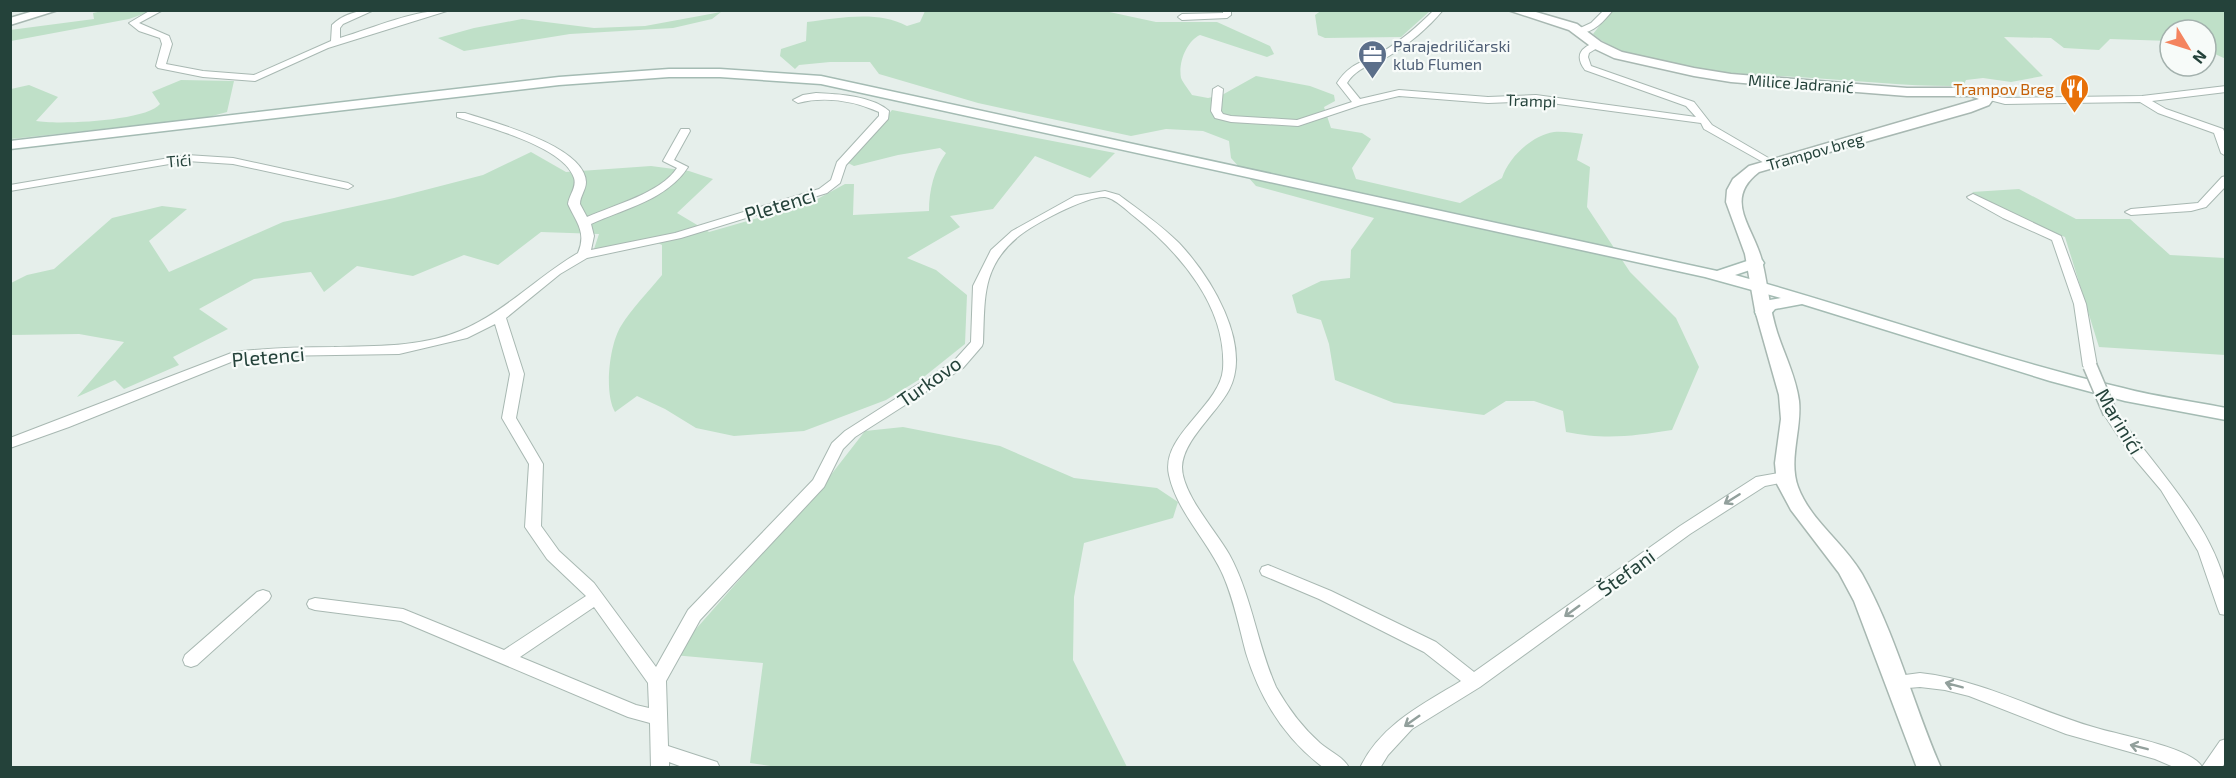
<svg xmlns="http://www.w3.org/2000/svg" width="2236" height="778" viewBox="0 0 2236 778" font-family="'Exo 2',sans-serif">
	<rect width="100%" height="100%" fill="#e6efeb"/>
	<!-- green -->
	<path fill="#bfe0c8" d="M1100 10 1156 22H1217L1270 46 1274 54 1267 57 1200 35C1187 41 1178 62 1181 78 1183 83 1189 90 1192 95L1208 98 1222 95 1256 76 1310 86 1334 95 1335 101 1324 107 1331 128 1362 133 1371 139 1352 168 1356 179 1460 203 1502 178C1509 157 1531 136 1554 132 1563 131 1574 133 1583 134L1577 160 1590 167 1587 207 1630 272 1676 318 1699 367 1672 430C1633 436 1606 440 1566 432L1563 411 1534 401H1506L1484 415 1394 403 1335 380 1329 344 1321 320 1297 313 1292 295 1321 281 1350 278 1351 250 1374 218 1256 186 1231 158 1229 141 1203 131 1166 129 1131 136 978 103 879 74 870 62H830L799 65 795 69 780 56 781 49 806 41 807 22C839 18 877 10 907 26L920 22 925 11Z
		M1322 10H1430V11L1401 37 1325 38 1318 35 1315 15Z
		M1612 10H2225L2226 59 2206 50V30H2170V41L2110 39 2099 50 2064 48 2051 38 2004 37 2043 76 2011 82 1983 78 1966 80 1963 86C1912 87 1863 81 1813 78 1752 74 1640 74 1593 34Z
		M102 11H152L129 19 11 41 10 30 94 19 93 13Z
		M721 12 712 19 673 28 570 34 464 51 438 38 474 28 522 19 594 28 645 26Z
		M181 80 234 81 227 112 205 118 11 139V89L29 85 58 97 36 121C58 125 147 121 160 104L152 92Z
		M892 110 1115 153 1090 178 1035 156 993 209 950 216 960 227 907 258 936 270 967 295 965 344 925 376 886 400 804 431 734 436 696 428 665 409 637 396 615 412C604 394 609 345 621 326 632 308 649 291 662 275V245L651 240 594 249 599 234 541 232 498 265 464 255 413 276 357 266 324 292 311 272 254 279 199 309 228 329 173 357 179 365 124 389 115 380 77 397 124 342 79 334 11 335V283L27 275 54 269 112 218 162 206 187 209 149 241 169 272 283 222 394 198 483 175 531 152 566 172 651 166 689 171 713 179 677 213 709 232 810 203 845 184H854L853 215 929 211C929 190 934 170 946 153L940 148 898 155 854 166 848 163Z
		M2019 189 2076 219H2130L2170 255 2225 258V355L2099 347 2065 237 1999 211 1972 192Z
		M903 427 1000 446 1074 478 1157 488 1178 502 1173 518 1084 543 1074 597 1073 660 1127 767 784 768 750 763 763 663 673 655 823 485 865 431Z"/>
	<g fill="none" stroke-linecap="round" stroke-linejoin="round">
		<defs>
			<path id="minor" d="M151 10H163L139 23 169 36 172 44 166 64 203 71 254 75 331 41 332 25C343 14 359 10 374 10L343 24 340 28V38C376 27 413 10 450 10L328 48 255 81 203 77 158 68 156 66 162 44 160 38 139 31 129 23Z
				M1223 10H1231V15L1227 18 1182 20 1178 17 1182 14 1223 13Z
				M1434 10H1443C1428 28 1409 44 1389 56 1374 65 1358 66 1347 83L1360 99 1399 90 1488 97 1536 95 1696 117 1686 106 1585 70C1574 55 1581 47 1597 42L1602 45 1589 53 1588 57 1591 66 1694 102 1712 125 1777 163 1776 165H1768L1704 129 1701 123 1536 101 1488 103 1399 96 1361 105 1298 126 1231 122 1215 118 1211 111 1213 89 1218 86 1223 89 1221 111 1223 114 1231 116 1297 120 1352 102 1337 83C1351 62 1363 63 1382 52 1401 41 1418 26 1434 10Z
				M1604 10H1613C1604 21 1593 34 1578 33V29L1591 23Z
				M2226 86V92L2152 101 2166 109 2223 129 2226 135V156L2221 153 2214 133 2158 113 2140 102 2005 104 1982 98 1987 95 2005 98 2142 96Z
				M816 93C839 94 872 96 889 111L888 119 846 165 840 183 827 193 681 238 587 258 560 274 506 318 524 374 516 418 543 464 541 526 559 551 594 583 656 667 688 610 813 480 832 443 845 431 953 362 971 342 973 286 991 250 1012 231 1075 196 1105 191 1119 195C1139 210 1161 225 1179 243 1210 276 1253 344 1229 390 1217 413 1183 440 1182 467 1182 494 1216 531 1229 554 1252 596 1257 644 1276 687 1288 708 1302 727 1320 743 1329 751 1344 757 1349 768H1324C1285 739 1260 699 1246 653 1239 627 1234 600 1223 575 1208 541 1177 512 1169 475 1160 436 1220 406 1223 369 1227 307 1180 253 1135 217 1127 211 1115 198 1105 197 1086 196 1034 224 1019 236 981 267 985 299 983 343L982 346 963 368 855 437 843 449 824 487 700 620 666 681 668 746 717 762 720 768H685L669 762V768H651L650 723 628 717 401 621 315 610 309 608 307 604 309 600 315 598 403 609 504 650 586 596 547 559 525 527 529 464 502 418 510 374 495 324 467 338 399 354 273 356 236 360 69 427 10 448V438L234 352C268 348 301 347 334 347 375 346 422 347 460 331 505 312 537 277 578 253 587 232 576 222 568 204 569 195 577 187 574 178 564 146 486 127 457 117V113H465C492 122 585 146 586 182 586 190 580 196 580 204L587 217C614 205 661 193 677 168L663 161 681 129H689L690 131 674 160 688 167C668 199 624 209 591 224L594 236 591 250 675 233 819 189 831 180 837 162 879 116V112C854 101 825 96 798 103L793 100 803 95ZM594 607 648 683 649 708 636 705 520 657Z
				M187 155 233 158 348 183 353 186 348 189 233 164 187 161 10 191V185Z
				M2226 176V186L2206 207 2191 211 2131 215 2125 212 2131 209 2198 203 2222 177Z
				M1973 194 2061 236 2086 304 2097 366 2095 369 2090 370 2083 366 2074 304 2052 240 2003 218 1969 199 1967 197Z
				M2110 408 2115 410C2151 464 2208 518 2225 583 2227 593 2226 605 2226 615L2220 614 2218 609 2198 551 2161 490 2128 451 2103 413Z
				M1785 472 1790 473 1792 477 1790 481 1765 486 1690 534 1480 687 1412 729 1388 755 1380 768H1360C1380 725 1423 704 1461 681L1424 652 1319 599 1262 575 1260 571 1262 567 1268 565 1331 591 1436 642 1474 672 1680 526 1756 477Z
				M263 590 269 592 271 596 269 600 197 665 191 667 185 665 183 660 185 655 257 592Z
				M1920 673C1984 680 2038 712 2100 729 2120 735 2193 748 2202 767L2220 741 2226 739V762L2221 768H2176L2155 759 2066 734 1969 696 1945 690 1920 687 1896 689 1890 687 1887 682 1890 677Z"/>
			<path id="tertiary" d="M37 10H58L10 25V18Z
				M1508 10H1529L1577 24 1601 42 1622 52 1694 68 1731 74 1907 88H1973L1994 98 1989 105 1971 112 1759 172C1721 201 1756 229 1763 265 1768 288 1770 310 1777 332 1784 354 1796 377 1799 401 1802 429 1788 460 1798 487 1810 520 1844 543 1862 574 1896 635 1913 704 1941 768H1917L1854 601 1839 573 1791 510 1777 484 1775 463 1781 419 1779 395 1755 310 1745 254 1726 202 1727 190 1733 179 1749 166 1979 99 1971 96H1907L1731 82 1694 76 1614 58 1593 48 1569 30Z"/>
			<path id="secondary" d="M669 69H720L821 76 1717 271 1756 258 1762 260 1764 263 1762 266 1735 275C1865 311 1992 357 2123 388 2157 397 2191 401 2226 408V420L2125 401 2050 381 1802 304 1775 309 1769 316H1757L1755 312 1764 301 1781 298 1705 277 821 84 720 77H669L559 85 10 149V141L559 77Z"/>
		</defs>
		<!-- minor casing -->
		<use href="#minor" stroke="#a8b8b2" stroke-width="2"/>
		<!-- tertiary casing -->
		<use href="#tertiary" stroke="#a8b8b2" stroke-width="3"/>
		<!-- secondary casing -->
		<use href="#secondary" stroke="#a4bbb3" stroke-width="3"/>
		<!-- minor -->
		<use href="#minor" fill="#fff" fill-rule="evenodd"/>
		<!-- tertiary -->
		<use href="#tertiary" fill="#fff" fill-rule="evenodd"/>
		<!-- secondary -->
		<use href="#secondary" fill="#fff" fill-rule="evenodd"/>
		<defs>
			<path id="minor-bridge" d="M2090 366 2110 413"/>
		</defs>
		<!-- minor-bridge casing -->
		<use href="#minor-bridge" stroke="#a8b8b2" stroke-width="16" stroke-linecap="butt"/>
		<!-- minor-bridge -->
		<use href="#minor-bridge" stroke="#fff" stroke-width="13"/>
	</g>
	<!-- one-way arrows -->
	<defs><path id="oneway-shaft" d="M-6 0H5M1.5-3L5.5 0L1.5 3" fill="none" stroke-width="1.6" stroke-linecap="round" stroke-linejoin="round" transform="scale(1.5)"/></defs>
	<g stroke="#92a09c">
		<use href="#oneway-shaft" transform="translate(1732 499) rotate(148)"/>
		<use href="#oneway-shaft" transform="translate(1572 611) rotate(144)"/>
		<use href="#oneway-shaft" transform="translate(1954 685) rotate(-165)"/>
		<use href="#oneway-shaft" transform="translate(1412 721) rotate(145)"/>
		<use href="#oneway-shaft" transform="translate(2139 747) rotate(-166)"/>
	</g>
	<!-- icons -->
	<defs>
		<symbol id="office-pin" viewBox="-11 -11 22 30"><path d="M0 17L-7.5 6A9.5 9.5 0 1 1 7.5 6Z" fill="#5c6f8a" stroke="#f7fbf9"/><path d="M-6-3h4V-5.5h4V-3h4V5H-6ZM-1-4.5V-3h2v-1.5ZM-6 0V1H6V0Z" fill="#fff"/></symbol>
		<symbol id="restaurant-pin" viewBox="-11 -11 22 30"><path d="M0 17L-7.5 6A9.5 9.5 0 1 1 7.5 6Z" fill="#e8710a" stroke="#f7fbf9"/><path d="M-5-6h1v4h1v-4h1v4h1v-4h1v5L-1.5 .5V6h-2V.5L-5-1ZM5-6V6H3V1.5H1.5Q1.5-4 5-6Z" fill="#fff"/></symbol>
	</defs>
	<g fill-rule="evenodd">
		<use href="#office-pin" x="1356" y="38" width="33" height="45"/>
		<use href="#restaurant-pin" x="2058" y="72" width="33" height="45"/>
	</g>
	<g text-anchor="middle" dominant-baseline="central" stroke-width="4.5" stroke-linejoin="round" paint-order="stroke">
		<!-- far-service labels -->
		<g font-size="16" fill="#4e5e75" stroke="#f7fbf9" text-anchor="start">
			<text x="1393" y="45">Parajedriličarski<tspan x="1393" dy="18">klub Flumen</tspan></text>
		</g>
		<!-- far-street labels -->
		<g font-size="16" fill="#24423a" stroke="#f7fbf9">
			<text transform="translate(1801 83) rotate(4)">Milice Jadranić</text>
			<text transform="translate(1531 100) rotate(2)">Trampi</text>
			<text transform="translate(1815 151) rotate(-16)">Trampov breg</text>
			<text transform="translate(179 160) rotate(-5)">Tići</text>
		</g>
		<!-- far-food labels -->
		<g font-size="16" fill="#c56008" stroke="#f7fbf9" text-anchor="end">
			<text x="2054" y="88">Trampov Breg</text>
		</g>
		<!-- street labels -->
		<g font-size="20" fill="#24423a" stroke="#f7fbf9">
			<text transform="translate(780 204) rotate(-17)">Pletenci</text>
			<text transform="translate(268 356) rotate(-5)">Pletenci</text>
			<text transform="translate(929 381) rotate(-35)">Turkovo</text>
			<text transform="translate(2120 421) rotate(59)">Marinići</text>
			<text transform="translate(1626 572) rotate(-36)">Štefani</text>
		</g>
	</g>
	<!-- border -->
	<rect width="2236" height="778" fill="none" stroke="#24423a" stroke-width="24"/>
	<!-- north arrow -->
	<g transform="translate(2188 48) rotate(128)"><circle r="28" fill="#f7fbf9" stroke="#a3b1ad" stroke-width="1.5"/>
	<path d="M0-4.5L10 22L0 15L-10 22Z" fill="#f4845f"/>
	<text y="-9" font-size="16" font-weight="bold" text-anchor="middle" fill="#24423a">N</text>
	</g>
</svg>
